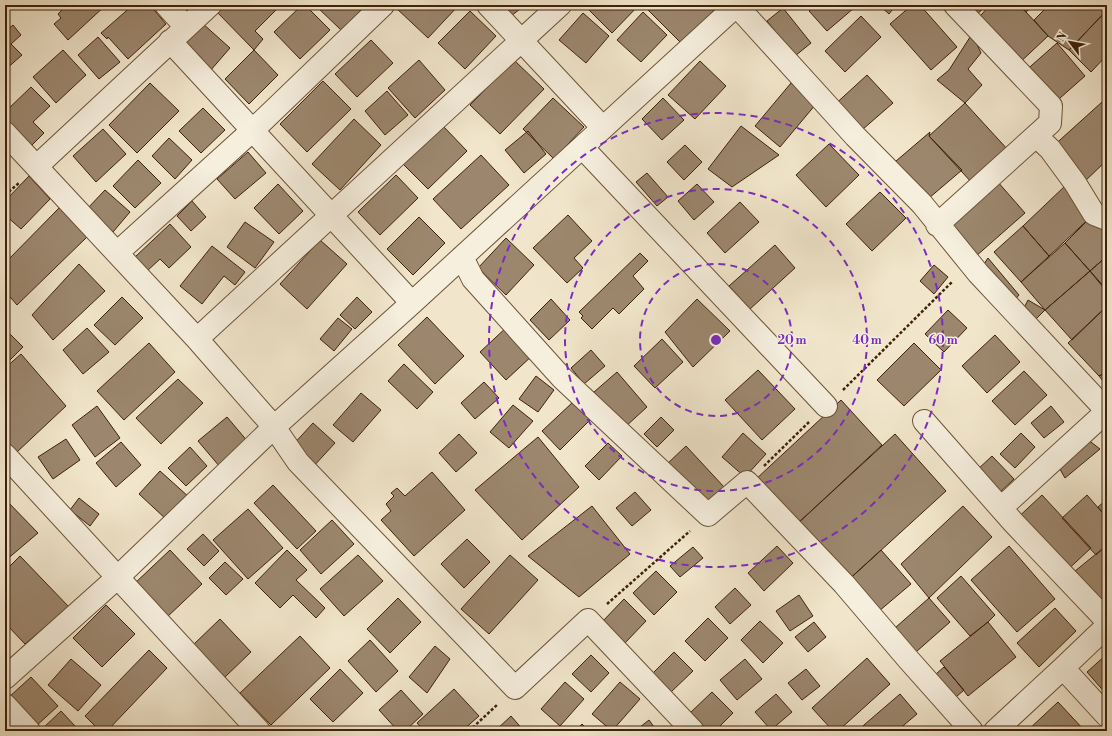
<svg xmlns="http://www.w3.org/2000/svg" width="1112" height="736" viewBox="0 0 1112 736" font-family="'Libre Bodoni',serif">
	<rect width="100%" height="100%" fill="#f1e6cc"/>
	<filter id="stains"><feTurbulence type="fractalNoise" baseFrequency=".005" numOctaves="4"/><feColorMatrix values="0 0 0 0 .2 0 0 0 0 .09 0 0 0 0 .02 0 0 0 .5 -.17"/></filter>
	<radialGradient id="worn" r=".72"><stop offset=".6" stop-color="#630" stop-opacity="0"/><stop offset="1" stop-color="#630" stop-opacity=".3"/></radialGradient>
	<!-- building -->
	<path fill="#9c876e" stroke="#3f2108" d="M67 5H106L68 40 54 24 61 18 58 14Z
		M133 5H150L166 24 128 59 108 37 107 39 101 33Z
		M221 5H271L276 10 255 31 263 39 254 50 216 11Z
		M302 5H305L330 30 300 59 274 32Z
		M315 5H366L341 30Z
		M397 5H459L428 38 395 7Z
		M494 5H525L506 20Z
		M584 5H639L612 33Z
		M653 5H719L681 43 648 10Z
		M816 5H851L854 8 827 31 809 11Z
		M879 5H896L889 14Z
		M912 5H920L957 47 931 70 890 24Z
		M961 5H987L973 18Z
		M990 5H1018L1026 12 1048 36 1014 68 973 24Z
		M1020 5H1034L1026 12Z
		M1049 5H1107V10L1069 50 1048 36 1034 20Z
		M783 8 811 43 795 56 767 21Z
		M1107 10V55L1091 72 1069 50Z
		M470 11 496 36 465 69 438 43Z
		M643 12 667 35 641 62 617 40Z
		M583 13 609 36 586 63 559 40Z
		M861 16 881 37 845 72 825 51Z
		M202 23 230 48 210 71 181 46Z
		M13 25 21 35 11 44 22 55 5 70V32Z
		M972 34 981 53 968 69 982 85 965 103 937 80 949 70Z
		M98 37 120 62 99 79 78 55Z
		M371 40 393 63 357 97 335 74Z
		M1057 43 1085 76 1051 106 1023 73Z
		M63 50 86 75 56 103 33 77Z
		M254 50 278 75 249 104 225 79Z
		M419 60 445 90 415 118 388 88Z
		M514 60 544 89 500 134 470 105Z
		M700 61 726 86 695 119 668 95Z
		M867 75 893 103 855 136 831 108Z
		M323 81 351 109 307 152 280 124Z
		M150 83 179 111 137 153 109 125Z
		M791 83 816 104 780 147 755 126Z
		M31 87 50 106 33 122 44 133 30 147 5 122V112Z
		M387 91 408 115 385 135 365 111Z
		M553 98 584 127 554 159 523 129Z
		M663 98 684 120 662 140 642 119Z
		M1102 102 1107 107V160L1082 184 1050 149Z
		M965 103 1009 151 973 184 929 136Z
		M203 108 225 130 201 153 179 131Z
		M354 119 381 145 340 190 312 164Z
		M443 126 467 151 428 189 403 164Z
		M741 126 779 155 732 187 708 169Z
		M103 129 126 154 96 182 73 156Z
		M528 131 546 154 524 173 505 150Z
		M930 132 929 136 962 170 922 204 889 167Z
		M169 138 192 160 175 179 152 156Z
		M829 144 859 175 826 207 796 175Z
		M685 145 702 162 684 180 667 162Z
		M248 152 266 173 235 199 217 179Z
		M481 155 509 185 461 229 433 199Z
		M138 160 161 183 135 208 113 186Z
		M647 173 668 197 657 206 636 182Z
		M396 175 418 198 380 235 358 212Z
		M29 176 50 199 21 229 5 215V201Z
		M997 181 1025 213 975 257 946 225Z
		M278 184 303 211 279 234 254 208Z
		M697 184 714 202 694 220 678 201Z
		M1066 185 1094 214 1049 256 1023 226Z
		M105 190 130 212 113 232 87 209Z
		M880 192 906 218 872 251 846 224Z
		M192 201 206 217 191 231 177 216Z
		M740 202 759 222 725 253 707 233Z
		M61 206 88 236 17 305 5 291V263Z
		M1094 214 1107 227V256L1090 271 1065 243Z
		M568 215 592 241 574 258 583 268 567 283 533 248Z
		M419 217 445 243 413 275 387 249Z
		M245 222 274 242 255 268 227 247Z
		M170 224 191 247 169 268 160 259 147 271 135 257Z
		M1023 226 1049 256 1021 282 994 252Z
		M506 238 534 265 506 295 478 268Z
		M320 240 347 264 307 309 280 284Z
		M1065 243 1090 271 1045 310 1021 282Z
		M775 245 795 268 750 309 729 286Z
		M212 246 245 272 235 285 224 276 202 304 180 286Z
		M640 253 648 261 633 276 644 289 619 314 613 308 592 329 581 318 583 316 579 312Z
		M1107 256V292L1090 271Z
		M988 258 1019 295 1014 301 978 273Z
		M79 264 105 291 53 340 32 315Z
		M934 265 948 277 934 294 920 281Z
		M1090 271 1107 290V306L1072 340 1045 310Z
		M122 297 143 318 115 345 94 325Z
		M357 297 372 312 355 329 340 315Z
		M551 299 570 320 549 340 530 320Z
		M697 299 730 331 693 367 665 332Z
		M1028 300 1045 310 1034 321 1023 310Z
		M1107 306V372L1099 376 1068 343Z
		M948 310 967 328 944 352 925 334Z
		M427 317 464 356 435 384 398 345Z
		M338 318 352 329 334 351 320 339Z
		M508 326 534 354 506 380 480 352Z
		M87 328 109 352 83 374 63 350Z
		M5 329 23 347 5 365Z
		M995 335 1020 362 987 393 962 366Z
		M662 339 683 362 655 388 634 366Z
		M149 343 175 372 124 420 97 391Z
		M914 343 941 370 904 406 877 380Z
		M591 350 605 366 584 384 571 368Z
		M21 354 66 406 17 452 5 439V368Z
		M404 364 433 392 417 409 388 381Z
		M758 370 795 409 762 440 725 400Z
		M1024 371 1047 395 1015 425 992 401Z
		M617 372 647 407 624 428 594 392Z
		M1107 372V386L1099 376Z
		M536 376 554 390 538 412 519 399Z
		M178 379 203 403 161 444 136 418Z
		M484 382 499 398 475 419 461 403Z
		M361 393 381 410 353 442 333 425Z
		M841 400 882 445 796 525 755 480Z
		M573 402 590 420 560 450 542 431Z
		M513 405 533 421 509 448 490 432Z
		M97 406 120 438 95 457 72 425Z
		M1051 406 1064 422 1044 438 1031 423Z
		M227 417 249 443 220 467 198 441Z
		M661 417 674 430 657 447 644 434Z
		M313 423 335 443 312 468 291 447Z
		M743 433 766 454 745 477 722 457Z
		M1021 433 1035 447 1015 468 1000 454Z
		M459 434 477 453 456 472 439 453Z
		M895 434 946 491 844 584 796 525Z
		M538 437 579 487 522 540 475 490Z
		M66 439 80 460 53 479 38 457Z
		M1087 439 1100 449 1065 478 1057 464Z
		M121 442 141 465 116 487 96 463Z
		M608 443 622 456 599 480 585 466Z
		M686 446 725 488 705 507 666 465Z
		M190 447 207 466 186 486 168 468Z
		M992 456 1014 479 998 494 976 471Z
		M160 471 190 498 168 521 139 494Z
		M432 472 465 510 414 556 381 520 391 511 386 504 394 496 391 493 397 488 405 496Z
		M273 485 316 531 297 549 254 503Z
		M635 492 651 510 632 526 616 508Z
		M1042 495 1091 548 1062 575 1013 522Z
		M1087 495 1107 518V545L1096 555 1062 518Z
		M79 498 99 514 90 526 70 510Z
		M5 499 38 533 5 561Z
		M1107 499V518L1098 507Z
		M592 506 630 554 579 597 528 556Z
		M963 506 992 537 929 598 901 564Z
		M248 509 283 548 248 579 213 540Z
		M332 520 354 544 321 574 300 550Z
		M203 534 219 551 204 566 187 549Z
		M467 539 490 562 464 588 441 564Z
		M1107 545V617L1069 576Z
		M777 546 793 563 764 591 748 573Z
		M1009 546 1055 599 1017 632 971 580Z
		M693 547 703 558 680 577 670 566Z
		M170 550 202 584 165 619 133 585Z
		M287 550 307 570 296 580 325 608 316 618 293 595 280 608 255 583Z
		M881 550 911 584 872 617 844 584Z
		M358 555 383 581 344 616 320 589Z
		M510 555 538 580 489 634 461 609Z
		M20 556 69 607 25 644 5 623V571Z
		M225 562 243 579 226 595 209 578Z
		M656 571 677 592 654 615 633 593Z
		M961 576 995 615 988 622 970 636 937 598Z
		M735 588 751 605 730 624 715 607Z
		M799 595 813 616 790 631 776 611Z
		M398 598 421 622 390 653 367 629Z
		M929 598 950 622 908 659 887 635Z
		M624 599 646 621 624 644 602 622Z
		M106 605 135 634 102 667 73 638Z
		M1055 608 1076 631 1039 667 1017 643Z
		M708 618 728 638 705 661 685 641Z
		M220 619 251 652 224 678 192 646Z
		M760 621 783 643 763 663 741 640Z
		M814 622 826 637 808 652 795 637Z
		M988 622 1016 657 968 696 940 661Z
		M300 636 330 668 271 725 240 693Z
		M370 640 398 671 376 692 348 661Z
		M435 646 450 659 427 693 409 677Z
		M149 650 167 668 107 731H100L85 716Z
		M674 652 693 671 670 693 651 675Z
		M1107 654V695L1087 672Z
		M591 655 609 673 591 692 572 674Z
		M867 658 890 684 838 731H833L812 708Z
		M71 659 101 685 78 711 48 685Z
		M745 659 762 679 737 700 720 680Z
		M944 667 964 690 948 704 928 681Z
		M340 669 363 693 333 722 310 699Z
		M806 669 820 686 802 700 788 683Z
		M31 677 58 706 35 727 8 698Z
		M565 682 584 699 560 726 541 709Z
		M620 682 640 699 612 731 592 714Z
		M454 689 479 716 462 731H424L417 723Z
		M401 690 423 714 405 731H398L379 710Z
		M712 692 733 713 715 731H707L690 713Z
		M776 694 792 712 771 730 755 712Z
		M900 694 917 714 897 731H857Z
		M1058 702 1085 731H1027Z
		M61 711 75 726 70 731H40Z
		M511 716 524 731H495Z
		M649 720 657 731H635Z
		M582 724 589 731H576Z"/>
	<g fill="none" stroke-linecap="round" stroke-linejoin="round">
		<defs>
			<path id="minor" d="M166 5 186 27
				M488 5 603 128
				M736 5 855 136 922 204 978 273 1107 411
				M170 41 412 303
				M5 133 197 339 274 427 298 462 515 688 588 620 693 731
				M1036 136 1050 149 1075 183 1094 214 1107 219
				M582 147 826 406
				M37 166 210 5
				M937 225 1050 123 1051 106 955 5
				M117 253 253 130 383 5
				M462 257 473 279 562 378 708 515 747 482 844 584 908 659 972 731
				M197 339 560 5
				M924 421 1013 522 1107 621
				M5 455 259 731
				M1001 508 1107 411
				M1063 668 1107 716
				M5 678 118 577 274 427 412 303 737 5
				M5 705 29 731
				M995 731 1063 668 1107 626"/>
		</defs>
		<!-- minor casing -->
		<use href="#minor" stroke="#6c5239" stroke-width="24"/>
		<!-- path -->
		<path stroke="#3f2108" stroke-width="2.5" stroke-dasharray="3 2" stroke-linecap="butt" d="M5 195 19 183
			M843 390 953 281
			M764 466 809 422
			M607 604 690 531
			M469 731 498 704"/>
		<!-- minor -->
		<use href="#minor" stroke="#f6efde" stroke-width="22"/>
	</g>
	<!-- distance rings -->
	<g fill="none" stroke="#7b2cbf" stroke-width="2" stroke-dasharray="7 5">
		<circle cx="716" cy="340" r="76"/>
		<circle cx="716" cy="340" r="151"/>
		<circle cx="716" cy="340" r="227"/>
	</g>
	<circle cx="716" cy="340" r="6" fill="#7b2cbf" stroke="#f6efde" stroke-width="2"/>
	<g font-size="12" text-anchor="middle" font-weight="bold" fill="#7b2cbf" stroke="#f6efde" stroke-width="3" stroke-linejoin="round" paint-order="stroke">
		<text x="792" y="344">20 m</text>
		<text x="867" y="344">40 m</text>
		<text x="943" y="344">60 m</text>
	</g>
	<!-- margin -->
	<rect width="1112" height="736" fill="none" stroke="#f1e6cc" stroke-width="20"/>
	<rect x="6" y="6" width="1100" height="724" fill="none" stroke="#3f2108" stroke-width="2"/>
	<rect x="10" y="10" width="1092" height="716" fill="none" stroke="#3f2108"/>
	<!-- north arrow -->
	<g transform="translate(1070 42) rotate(302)" stroke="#f6efde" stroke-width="3" paint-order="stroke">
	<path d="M0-3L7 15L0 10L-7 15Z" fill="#3f2108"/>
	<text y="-6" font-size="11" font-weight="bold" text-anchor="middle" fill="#3f2108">N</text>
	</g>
	<rect width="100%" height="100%" filter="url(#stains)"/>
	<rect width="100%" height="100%" fill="url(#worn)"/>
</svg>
